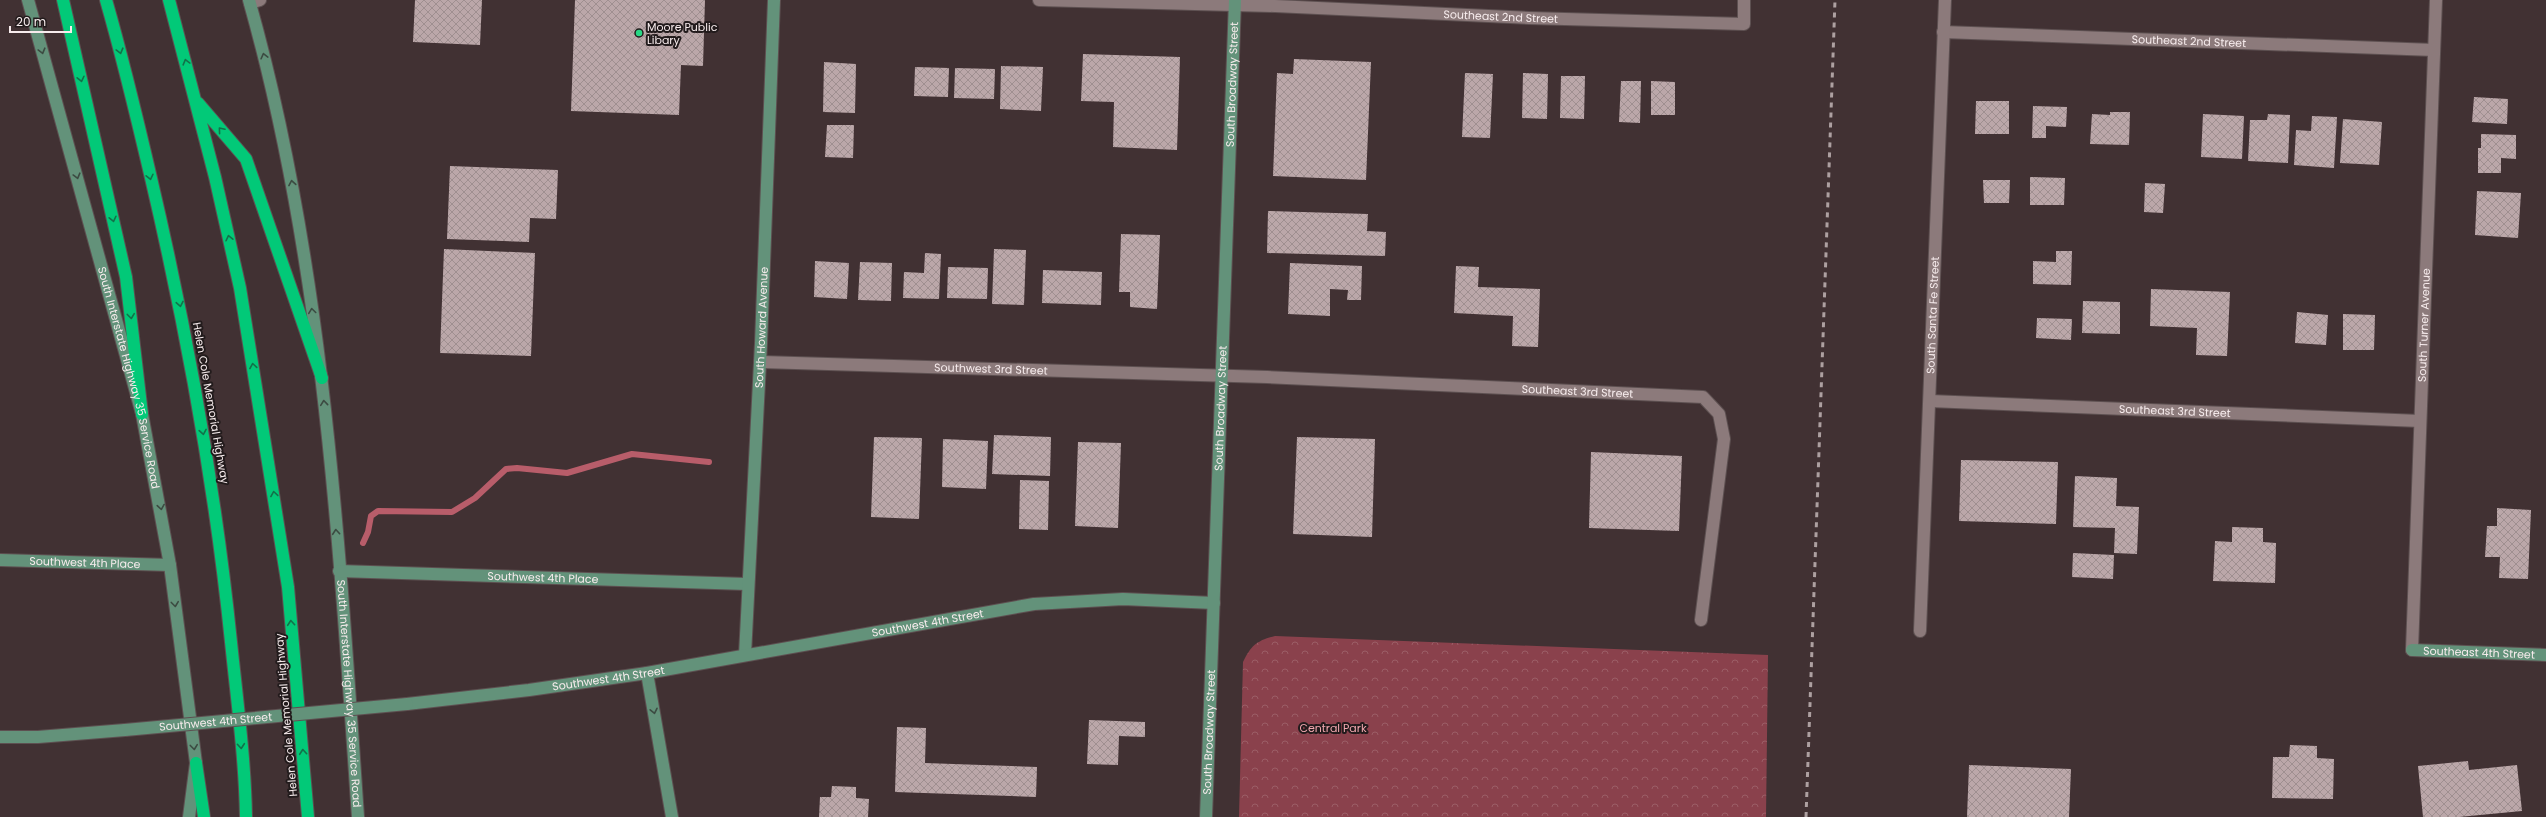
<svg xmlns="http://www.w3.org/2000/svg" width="2546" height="817" viewBox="0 0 2546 817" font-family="Poppins,sans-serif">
	<defs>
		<pattern id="park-crowns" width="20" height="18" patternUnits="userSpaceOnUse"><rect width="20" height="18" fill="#8a414c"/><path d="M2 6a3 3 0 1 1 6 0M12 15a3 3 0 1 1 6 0" fill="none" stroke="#9b5d66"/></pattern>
		<pattern id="building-cross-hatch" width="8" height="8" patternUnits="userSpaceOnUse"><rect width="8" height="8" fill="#bba7a9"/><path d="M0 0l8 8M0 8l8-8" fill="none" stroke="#9f8f90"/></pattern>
	</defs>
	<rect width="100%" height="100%" fill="#413133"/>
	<!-- park -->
	<path fill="url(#park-crowns)" d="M1275 636 1768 655 1766 817H1239L1243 662C1251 645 1258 640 1275 636Z"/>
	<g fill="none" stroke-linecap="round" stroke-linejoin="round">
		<!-- stream -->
		<path stroke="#b85d6a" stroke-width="6" d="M363 543 368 532 371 516 378 511 452 512 475 498 506 469 517 468 567 473 632 454 709 462"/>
	</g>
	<!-- building -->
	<path fill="url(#building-cross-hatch)" d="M415 0H482L480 45 413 42Z
		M575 0H705L703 66 681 65 679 115 571 111Z
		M1083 54 1180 57 1177 150 1113 147 1114 102 1081 101Z
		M1294 59 1371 62 1366 180 1273 176 1277 73 1293 74Z
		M824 62 856 64 855 113 823 112Z
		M1001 66 1043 67 1041 111 1000 109Z
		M915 67 949 68 948 97 914 96Z
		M955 68 995 69 994 99 954 98Z
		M1465 73 1493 74 1490 138 1462 137Z
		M1523 73 1548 74 1547 119 1522 118Z
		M1561 76H1585L1584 119 1560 118Z
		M1621 81H1641L1640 123 1619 122Z
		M1651 81 1675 82V115H1651Z
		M2474 97 2508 99 2507 124 2472 122Z
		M1976 101H2009V134H1975Z
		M2033 106 2067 107 2066 127 2046 126V138H2032Z
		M2110 112H2130L2129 145 2090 144 2092 114 2110 115Z
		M2203 114 2244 116 2242 159 2201 157Z
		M2268 114 2290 115 2288 163 2248 161 2250 120H2267Z
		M2312 116 2337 117 2334 168 2294 165 2296 130 2311 131Z
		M2343 119 2382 122 2379 165 2340 163Z
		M827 125H854L853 158 825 157Z
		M2481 134 2516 135V159L2501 158V173H2478V148H2481Z
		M450 166 558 170 556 219 530 218 529 242 447 239Z
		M2030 177 2065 178 2064 205H2030Z
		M1983 180H2010L2009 203H1984Z
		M2145 183 2165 184 2163 213 2144 212Z
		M2477 191 2521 193 2518 238 2475 235Z
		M1268 211 1368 214 1367 231 1386 232 1385 256 1267 253Z
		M1121 234 1160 235 1157 309 1130 307V292H1119Z
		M444 249 535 253 531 356 440 353Z
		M994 249 1026 250 1024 305 992 304Z
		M2056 251H2072L2071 285 2033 284V261L2056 262Z
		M925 253 941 254 939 299 903 298 904 272 924 273Z
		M815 261 849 263 847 299 814 297Z
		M860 262 892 263 891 301 858 300Z
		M1290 263 1362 266 1361 300H1347L1348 290 1330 289V316L1288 314Z
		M1456 266 1479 267 1478 287 1540 289 1538 347 1512 346 1513 316 1454 313Z
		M948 267 988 268 987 299 947 298Z
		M1043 270 1102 272 1101 305 1042 303Z
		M2151 289 2230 292 2227 356 2196 355 2197 328 2150 326Z
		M2083 301 2120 302V334L2082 333Z
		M2297 312 2328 315 2326 345 2295 343Z
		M2343 314 2375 315 2374 350H2343Z
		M2037 318 2072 319 2071 340 2036 338Z
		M994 435 1051 437 1050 476 992 474Z
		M874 437 922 438 919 519 871 517Z
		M1297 437 1375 439 1372 537 1293 534Z
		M943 439 988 441 986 489 942 487Z
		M1078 442 1121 443 1118 528 1075 526Z
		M1591 452 1682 456 1679 531 1589 528Z
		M1961 460 2058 462 2056 524 1959 521Z
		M2075 476 2117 478 2116 506 2139 507 2137 554 2114 553 2115 528 2073 527Z
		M1020 480 1049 481 1048 530 1019 529Z
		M2497 508 2531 510 2528 579 2499 578 2500 557H2485L2487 526H2497Z
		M2232 527 2263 528V542L2276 543 2275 583 2213 581 2215 541 2232 542Z
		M2073 553 2114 555 2113 579 2072 577Z
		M1089 720 1145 722V737L1119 736 1118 765 1087 764Z
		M897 727 926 728 925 763 1037 767 1036 797 895 792Z
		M2290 745 2317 746V758L2334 759 2333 799 2272 798 2273 757H2289Z
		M2468 761 2469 770 2517 765 2522 811 2459 817H2423L2418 766Z
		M1969 765 2071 769 2069 817H1967Z
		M832 786 856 787V798L869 799 868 817H819L820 797H831Z"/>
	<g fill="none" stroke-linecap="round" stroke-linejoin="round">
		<defs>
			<g id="street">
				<path id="s1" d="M1039 0 1275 6 1529 18 1744 24V0"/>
				<path d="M250 3 260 0"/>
				<path id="s2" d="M1943 32 2434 50"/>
				<path id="s3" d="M760 362 1267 377 1703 397 1719 414 1724 439 1701 620"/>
				<path id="s4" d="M1930 401 2420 421"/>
				<path id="s5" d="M1920 631 1945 0"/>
				<path id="s6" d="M2412 650 2436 0"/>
			</g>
			<g id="secondary">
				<path id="s7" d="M28 0 142 414 170 565 196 763 189 817"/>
				<path id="s8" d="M249 0C324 266 339 543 358 817"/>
				<path id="s9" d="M0 560 170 565"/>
				<path id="s10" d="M339 571 747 584"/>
				<path id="s11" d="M2412 650 2546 655"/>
				<path id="s12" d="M745 655 761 343 774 0"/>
				<path d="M647 673 672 817"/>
				<path id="s13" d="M407 704 529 690 647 673 1034 604 1123 599 1214 603"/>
				<path d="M0 737H38L125 730"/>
				<path id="s14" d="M1206 817 1235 0"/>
			</g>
			<path id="highway" d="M63 0 126 277 142 414
				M106 0C123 59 137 118 151 178 187 332 215 485 231 642 237 700 245 759 246 817
				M169 0 215 177 240 288 288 587 308 817
				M198 103 246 159 322 378
				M196 763 204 817"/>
		</defs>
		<!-- street casing -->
		<use href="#street" stroke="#5d5051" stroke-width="14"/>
		<!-- secondary casing -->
		<use href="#secondary" stroke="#5d5051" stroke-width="14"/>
		<!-- highway casing -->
		<use href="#highway" stroke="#5d5051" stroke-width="14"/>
		<!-- street -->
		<use href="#street" stroke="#8c7a7b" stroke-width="12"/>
		<!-- secondary -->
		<use href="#secondary" stroke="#63927a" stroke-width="12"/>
		<!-- highway -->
		<use href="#highway" stroke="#02c978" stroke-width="12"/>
		<!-- rail -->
		<path stroke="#ada0a1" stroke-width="3" stroke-dasharray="5 5" stroke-linecap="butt" d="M1806 817 1835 0"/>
		<defs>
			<g id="secondary-bridge">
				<path id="s15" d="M125 730 407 704"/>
			</g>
		</defs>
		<!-- secondary-bridge casing -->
		<use href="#secondary-bridge" stroke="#5d5051" stroke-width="14" stroke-linecap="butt"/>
		<!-- secondary-bridge -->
		<use href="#secondary-bridge" stroke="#63927a" stroke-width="12"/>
	</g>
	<!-- one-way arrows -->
	<defs><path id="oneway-chevron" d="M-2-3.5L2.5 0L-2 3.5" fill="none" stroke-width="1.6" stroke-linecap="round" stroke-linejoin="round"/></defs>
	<g stroke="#3c4b42">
		<use href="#oneway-chevron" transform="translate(42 51) rotate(75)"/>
		<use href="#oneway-chevron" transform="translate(264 56) rotate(-104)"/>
		<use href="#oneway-chevron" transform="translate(77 176) rotate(75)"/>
		<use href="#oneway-chevron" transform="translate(292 183) rotate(-100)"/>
		<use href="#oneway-chevron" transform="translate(312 311) rotate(-98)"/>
		<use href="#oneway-chevron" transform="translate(324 403) rotate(-96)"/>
		<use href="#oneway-chevron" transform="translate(161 507) rotate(81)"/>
		<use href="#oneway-chevron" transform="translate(336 532) rotate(-95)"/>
		<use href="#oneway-chevron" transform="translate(175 604) rotate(83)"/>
		<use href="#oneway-chevron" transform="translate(654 711) rotate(78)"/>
		<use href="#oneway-chevron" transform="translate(194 747) rotate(83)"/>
	</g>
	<g stroke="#12724a">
		<use href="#oneway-chevron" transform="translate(120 51) rotate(75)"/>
		<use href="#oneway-chevron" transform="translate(186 62) rotate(-105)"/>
		<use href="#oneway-chevron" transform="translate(81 79) rotate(77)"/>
		<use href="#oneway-chevron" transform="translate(221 130) rotate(-130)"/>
		<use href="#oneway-chevron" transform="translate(150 177) rotate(77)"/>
		<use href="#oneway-chevron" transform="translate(113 219) rotate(77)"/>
		<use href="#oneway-chevron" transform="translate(229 238) rotate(-103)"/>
		<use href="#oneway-chevron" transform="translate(180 304) rotate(79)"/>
		<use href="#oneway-chevron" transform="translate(131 316) rotate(83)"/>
		<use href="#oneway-chevron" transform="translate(253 366) rotate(-99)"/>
		<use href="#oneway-chevron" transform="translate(203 432) rotate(80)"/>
		<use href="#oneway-chevron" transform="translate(274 494) rotate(-99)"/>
		<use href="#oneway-chevron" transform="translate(291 623) rotate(-95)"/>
		<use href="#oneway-chevron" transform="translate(241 746) rotate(85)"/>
		<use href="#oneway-chevron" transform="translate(303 752) rotate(-95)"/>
	</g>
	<!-- markers -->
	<circle fill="#28d885" stroke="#221b1c" stroke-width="1.5" cx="639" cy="33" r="4"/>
	<g text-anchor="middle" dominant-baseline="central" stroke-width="4" stroke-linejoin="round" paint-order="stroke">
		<!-- street labels -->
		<g font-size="11" fill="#f7eced" stroke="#221b1c">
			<text stroke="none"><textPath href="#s1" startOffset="462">Southeast 2nd Street</textPath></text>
			<text stroke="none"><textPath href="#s2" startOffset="246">Southeast 2nd Street</textPath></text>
			<text stroke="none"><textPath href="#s14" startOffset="733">South Broadway Street</textPath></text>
			<text stroke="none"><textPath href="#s5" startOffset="316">South Santa Fe Street</textPath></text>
			<text stroke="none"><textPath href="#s6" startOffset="325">South Turner Avenue</textPath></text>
			<text stroke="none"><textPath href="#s12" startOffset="328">South Howard Avenue</textPath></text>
			<text stroke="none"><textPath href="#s3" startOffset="231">Southwest 3rd Street</textPath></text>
			<text stroke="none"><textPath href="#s7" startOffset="391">South Interstate Highway 35 Service Road</textPath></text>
			<text stroke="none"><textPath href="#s3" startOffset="818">Southeast 3rd Street</textPath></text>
			<text transform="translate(211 403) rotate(80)">Helen Cole Memorial Highway</text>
			<text stroke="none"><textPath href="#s14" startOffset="409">South Broadway Street</textPath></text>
			<text stroke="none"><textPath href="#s4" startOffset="245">Southeast 3rd Street</textPath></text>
			<text stroke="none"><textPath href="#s9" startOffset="85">Southwest 4th Place</textPath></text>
			<text stroke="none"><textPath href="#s10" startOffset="204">Southwest 4th Place</textPath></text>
			<text stroke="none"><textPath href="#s13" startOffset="527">Southwest 4th Street</textPath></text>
			<text stroke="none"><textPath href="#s11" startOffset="67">Southeast 4th Street</textPath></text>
			<text stroke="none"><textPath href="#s13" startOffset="203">Southwest 4th Street</textPath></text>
			<text stroke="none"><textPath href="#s8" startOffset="702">South Interstate Highway 35 Service Road</textPath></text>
			<text transform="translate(286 715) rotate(-95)">Helen Cole Memorial Highway</text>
			<text stroke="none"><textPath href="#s15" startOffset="91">Southwest 4th Street</textPath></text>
			<text stroke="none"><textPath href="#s14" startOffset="85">South Broadway Street</textPath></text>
		</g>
		<!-- poi labels -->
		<g font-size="11" fill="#f7eced" stroke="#221b1c" text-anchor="start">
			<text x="647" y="27">Moore Public<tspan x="647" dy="13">Libary</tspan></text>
		</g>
		<!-- park labels -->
		<g font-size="11" fill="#f2a8b0" stroke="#221b1c">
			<text x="1333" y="728">Central Park</text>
		</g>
	</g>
	<!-- scale -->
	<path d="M10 26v6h61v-6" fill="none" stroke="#f7eced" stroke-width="2"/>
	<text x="16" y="26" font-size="12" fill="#f7eced" stroke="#221b1c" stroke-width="3" paint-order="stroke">20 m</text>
</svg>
